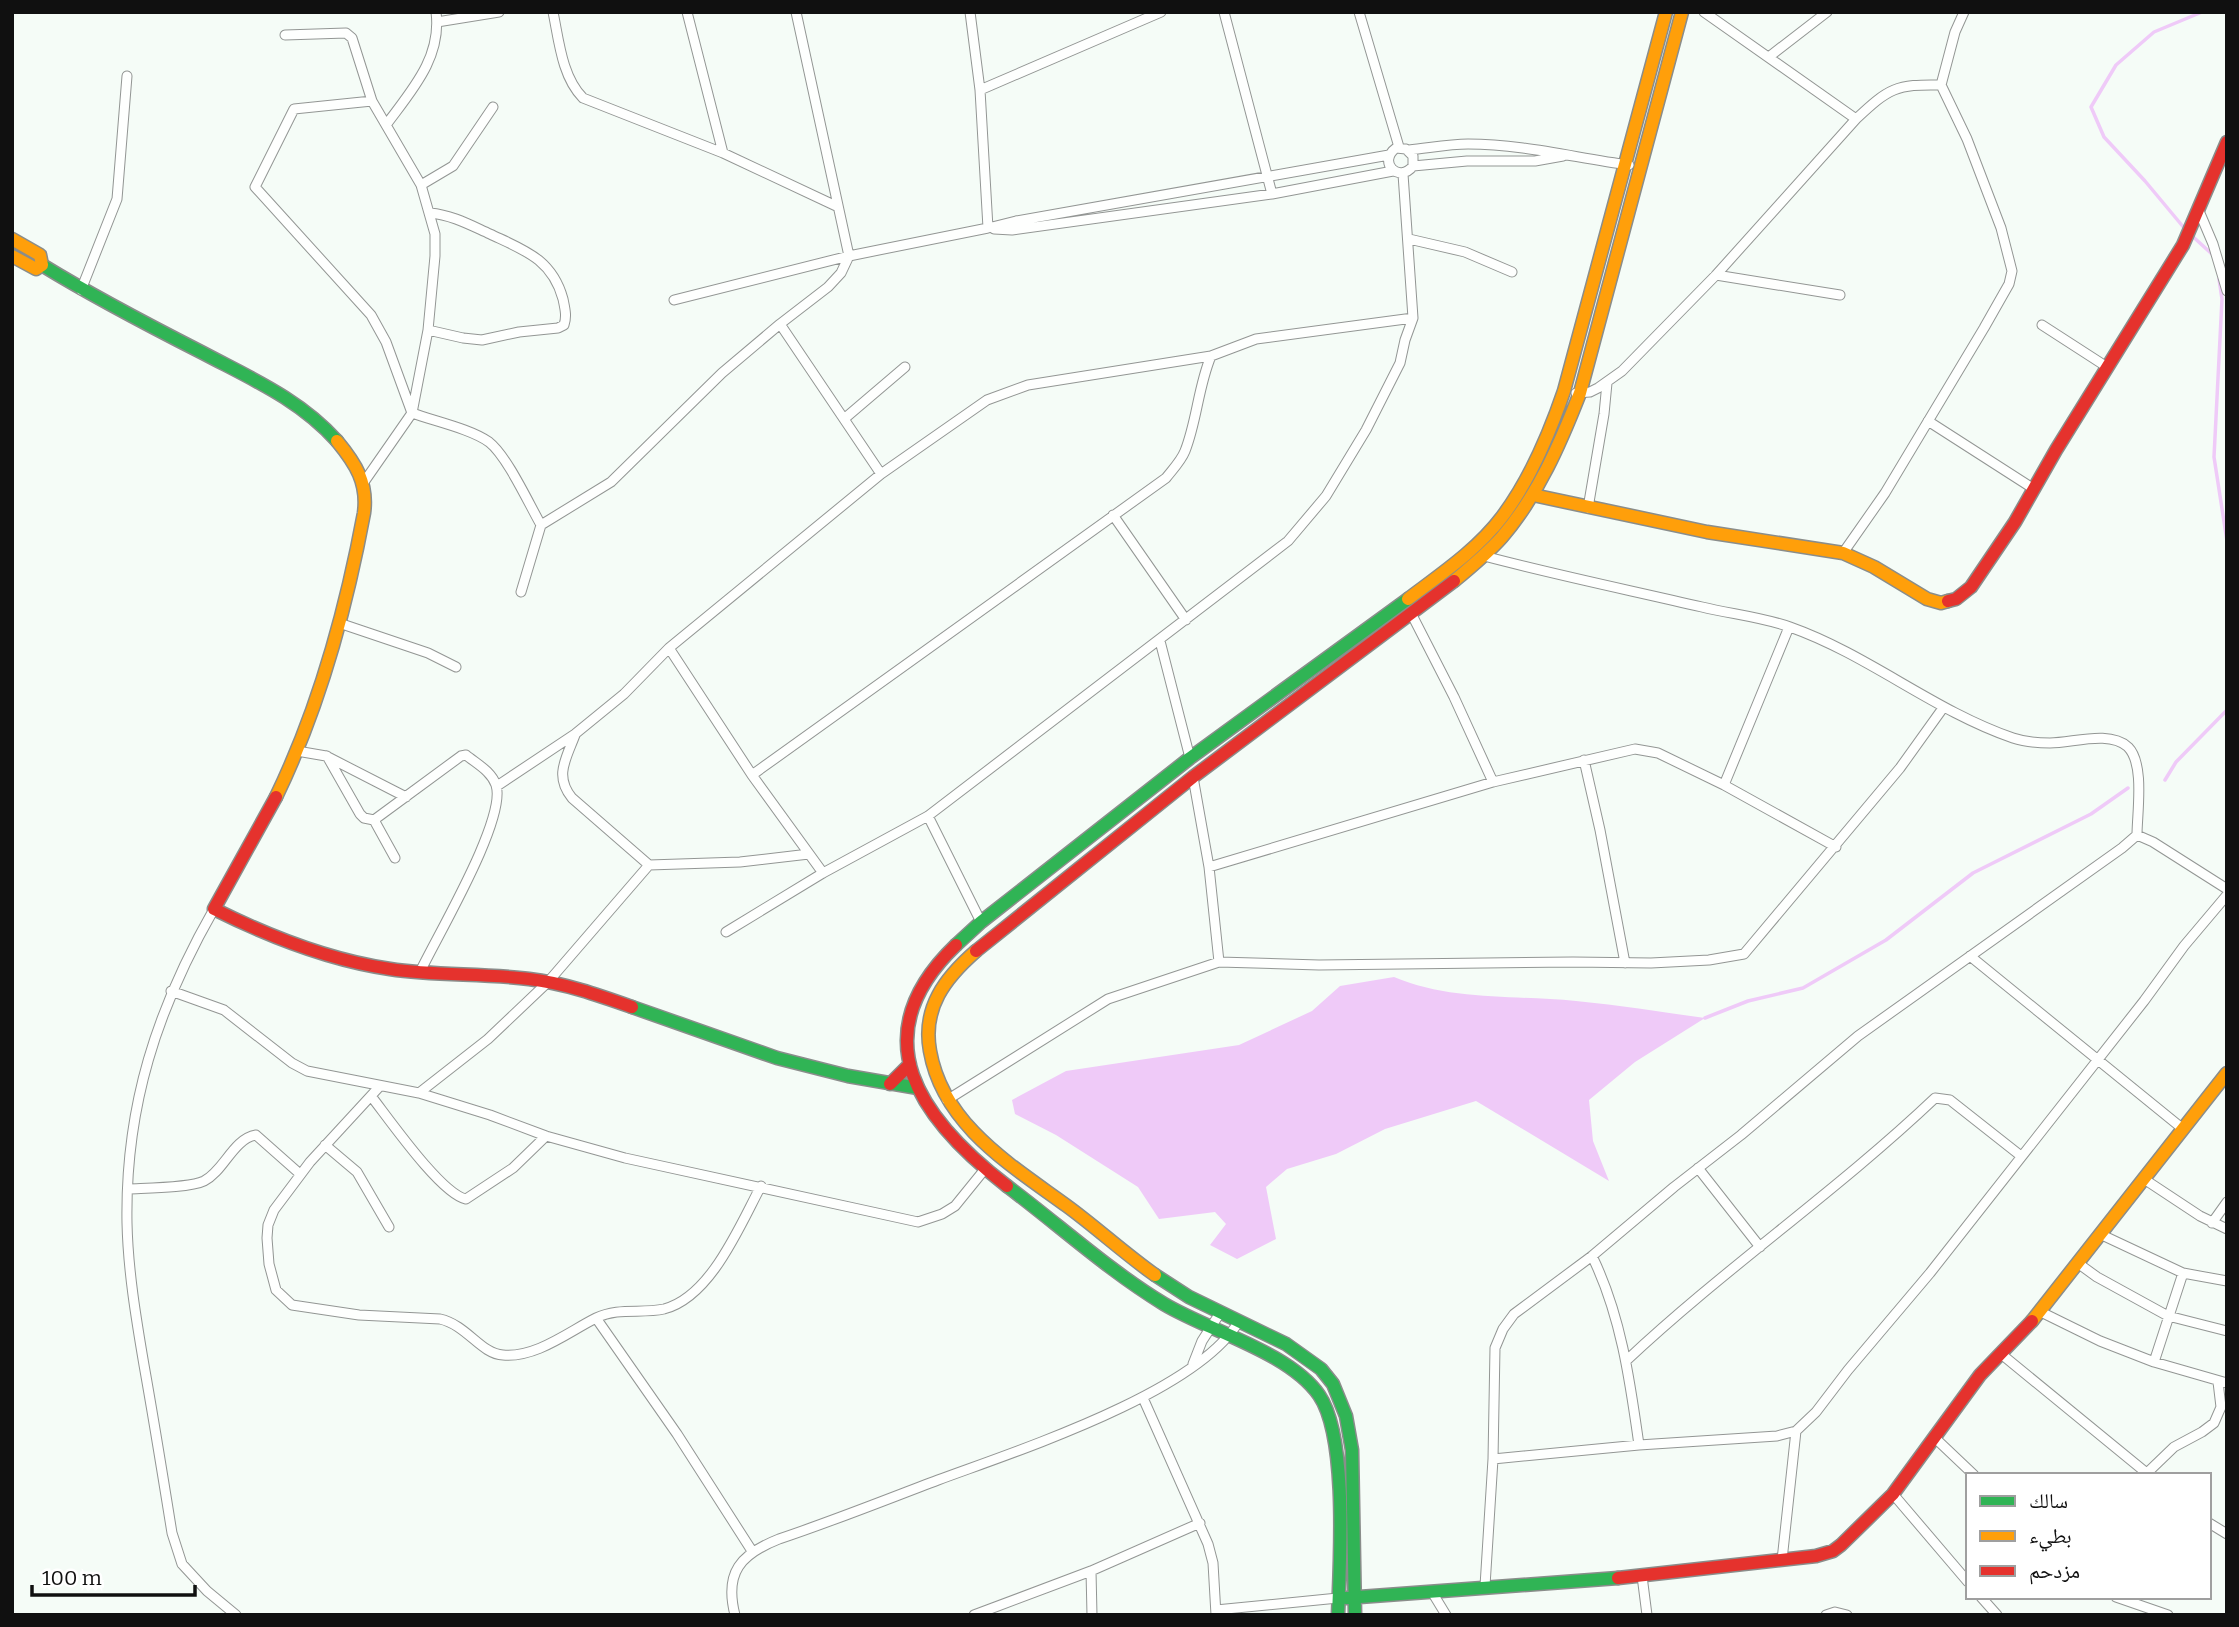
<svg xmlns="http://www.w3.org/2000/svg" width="2239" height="1627" viewBox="0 0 2239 1627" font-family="Bitter,'Noto Naskh Arabic',serif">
	<rect width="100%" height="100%" fill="#f5fcf7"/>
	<!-- water -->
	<path fill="#efcaf8" d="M1394 977C1450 1001 1517 995 1576 1001 1619 1005 1662 1012 1705 1018L1635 1062 1589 1100 1593 1141 1609 1181 1476 1101 1385 1129 1336 1154 1287 1169 1266 1187 1276 1239 1237 1259 1210 1245 1226 1224 1215 1212 1159 1219 1138 1187 1056 1135 1015 1114 1012 1100 1066 1071 1239 1045 1312 1011 1340 986Z"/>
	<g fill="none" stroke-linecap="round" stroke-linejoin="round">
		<!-- stream -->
		<path stroke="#efcaf8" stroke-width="3.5" d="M2185 229 2145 181 2104 137 2091 107 2116 65 2154 32 2202 12
			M2190 234 2213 255
			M2219 279 2222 299 2214 457 2227 541
			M2165 780 2176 762 2227 710
			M1705 1018 1748 1001 1803 988 1886 940 1973 873 2091 814 2128 788"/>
		<defs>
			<path id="street" d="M553 12C559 41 562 77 583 98L723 153 836 206
				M687 12 723 153
				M970 12 980 90 988 228
				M1224 12 1272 194
				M1359 12 1399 147
				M1704 12 1856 119
				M437 22 499 12
				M285 35 346 33 352 38 372 101 421 185 435 234V256L428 330 412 413 364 482
				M1770 56 1827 12
				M980 90 1161 12
				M372 101 294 109 255 187 371 315 386 342 412 413C434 421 471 429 489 442 507 456 529 504 541 525
				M386 125C411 91 442 58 436 12
				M1409 150C1429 148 1449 144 1468 144 1523 144 1576 158 1629 165
				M1413 166V156L1406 149 1396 148C1377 162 1399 184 1413 166L1467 161H1535L1563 156
				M421 185 453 166 493 107
				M2199 211 2213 244 2227 291
				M994 229 1012 230 1272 194 1393 171
				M1409 239 1465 252 1512 272
				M1716 275 1840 295
				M81 290 117 199 127 76
				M674 300 849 256 988 228 1016 221 1389 155
				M780 324 881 474
				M2042 325 2107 367
				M428 330 463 338 482 340 519 332 558 328 564 325C567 316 565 309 563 299 552 259 524 250 490 234 470 225 452 215 430 213
				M1576 393 1590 392 1598 388 1622 371 1716 275 1856 119C1889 88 1896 84 1941 85
				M844 419 905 367
				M1928 421 2034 489
				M1588 508 1604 414 1607 383
				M1113 515 1186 620
				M1843 553 1885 493 1984 328 2009 284 2012 271 2001 228 1967 139 1941 85 1955 32 1964 12
				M1484 556C1556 575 1629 590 1702 607 1731 614 1762 617 1790 627 1869 655 1934 711 2013 738 2025 742 2038 743 2050 743 2073 743 2109 730 2128 747 2145 764 2137 813 2137 835L2122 848 1858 1036 1741 1135 1674 1187 1592 1256 1514 1314 1503 1329 1495 1348 1493 1459 1485 1586
				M521 592 541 525 611 482 722 373 780 324 828 287 841 273 849 256 796 12
				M1412 615 1454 697 1493 782
				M339 623 428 653 456 667
				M1160 641 1190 758
				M669 648 752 775 823 873
				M297 751 326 756 406 797
				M327 756 360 814 364 818 374 820
				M1584 760 1600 830 1625 963
				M752 775 1166 478C1173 469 1181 461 1185 451 1197 421 1198 387 1211 356L1256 339 1413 318
				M1193 777 1209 867 1219 962
				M1724 785 1789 627
				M497 786 575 734 624 694 669 648 881 474 987 400 1028 385 1211 356
				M928 816 981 922
				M2137 835 2153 842 2227 889
				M395 858 374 820 461 756 466 755C477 764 491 771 496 785 507 819 437 936 420 972
				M649 865 740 862 809 854
				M1209 867 1493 782 1635 749 1658 753 1724 785 1836 847
				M214 909C157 1009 125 1106 127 1223 128 1270 136 1318 144 1365 154 1421 163 1477 172 1533L182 1564 207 1591 236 1615
				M726 932 823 873 928 816 1288 541 1326 496 1366 430 1400 363 1405 340 1413 318 1403 174
				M1970 956 2183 1129
				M171 991 224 1010 292 1063 307 1071 419 1093 490 1115 546 1136 625 1158 918 1222 942 1214 955 1206 985 1169
				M380 1086 310 1162 274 1210 268 1225 267 1238 269 1264 276 1290 292 1305 359 1315 440 1319C467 1325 481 1354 503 1355 536 1358 568 1332 596 1318 619 1307 641 1314 664 1309 711 1297 740 1225 761 1186
				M419 1093 488 1039 548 982 649 865 572 798C554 776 566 759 575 735
				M371 1096C389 1119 441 1194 466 1199L513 1168 546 1136
				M947 1100 1108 999 1219 962 1319 965 1573 962 1651 963 1709 960 1744 954 1900 768 1943 708
				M325 1145 357 1172 389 1227
				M1698 1168 1760 1247
				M2144 1179 2200 1216 2227 1229
				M128 1189C146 1188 189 1188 204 1181 224 1171 233 1139 256 1135L300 1174
				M2212 1223 2227 1202
				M2102 1235 2183 1273 2227 1281
				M1592 1256C1621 1315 1630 1381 1639 1445
				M2079 1264 2097 1277 2168 1316 2227 1331
				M2041 1312 2100 1341 2154 1362 2227 1383
				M596 1318 677 1434 752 1551
				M2000 1353 2149 1475
				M1627 1360C1725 1268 1837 1191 1935 1098L1950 1100 2021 1156
				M2154 1362 2183 1273
				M1193 1364 1202 1341 1220 1313
				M1143 1398 1208 1544 1213 1563 1216 1615
				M1935 1438 1974 1475
				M1493 1459 1639 1445 1777 1436 1796 1431 1816 1412 1848 1370 1930 1273 2144 1001 2184 946 2227 895
				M2147 1473 2174 1447 2202 1432 2214 1423 2221 1407 2218 1382
				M1893 1494 1968 1582
				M2209 1523 2227 1534
				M1782 1560 1796 1431
				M1091 1571 1092 1615
				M1642 1576 1647 1615
				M1432 1592 1446 1615
				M1981 1597 1997 1615
				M2116 1597 2168 1615
				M1216 1610 1338 1598
				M735 1615C724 1572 741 1554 779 1539 833 1521 885 1500 938 1480 1016 1451 1197 1393 1239 1321
				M974 1615 1091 1571 1200 1523
				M1826 1615 1835 1612 1847 1615"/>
			<path id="fast" d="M42 265C94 297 148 325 203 353 252 379 299 399 337 441
				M956 945 981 922 1190 758 1408 599
				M632 1007 777 1058 848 1076 918 1088
				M1007 1186C1059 1225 1108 1270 1164 1304 1209 1331 1289 1352 1319 1395 1348 1437 1340 1562 1338 1615
				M1155 1275 1189 1297 1286 1344 1321 1369 1333 1384 1346 1416 1352 1450 1355 1615
				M1346 1598 1618 1578"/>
			<path id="slow" d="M12 239 40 255 42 265 36 269 12 256
				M1533 495 1707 532 1843 553 1874 567 1927 599 1941 603 1948 601
				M1454 581C1471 567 1488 553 1502 537 1538 495 1560 444 1580 393L1682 12
				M1408 599C1441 574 1477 550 1502 517 1530 480 1549 435 1564 391L1666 12
				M276 797C319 708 346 610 364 513 368 483 356 464 337 441
				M976 951C945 978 922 1008 930 1051 943 1125 1011 1165 1067 1206 1097 1228 1124 1253 1155 1275
				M2032 1321 2227 1073"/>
			<path id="jam" d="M1948 601 1956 599 1971 587 2015 522 2056 450 2183 245 2227 142
				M276 797 214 909C270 937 328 960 390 969 436 976 483 973 529 979 564 983 598 995 632 1007
				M956 945C860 1037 920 1119 1007 1186
				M976 951 1193 777 1454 581
				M890 1084 910 1064
				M1618 1578 1816 1556 1833 1551 1841 1545 1893 1494 1980 1375 2032 1321"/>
		</defs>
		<!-- street casing -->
		<use href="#street" stroke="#939694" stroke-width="11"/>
		<!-- fast casing -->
		<use href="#fast" stroke="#8a8d8b" stroke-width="15"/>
		<!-- slow casing -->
		<use href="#slow" stroke="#8a8d8b" stroke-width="15"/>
		<!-- jam casing -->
		<use href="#jam" stroke="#8a8d8b" stroke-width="15"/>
		<!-- street -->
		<use href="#street" stroke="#fefffe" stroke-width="9"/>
		<!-- fast -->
		<use href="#fast" stroke="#30b455" stroke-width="12"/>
		<!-- slow -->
		<use href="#slow" stroke="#ff9f0a" stroke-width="12"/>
		<!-- jam -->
		<use href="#jam" stroke="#e5322d" stroke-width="12"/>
	</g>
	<!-- border -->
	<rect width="2239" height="1627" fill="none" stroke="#101010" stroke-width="28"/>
	<!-- legend -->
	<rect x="1966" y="1473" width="245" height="126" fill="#ffffff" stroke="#9f9f9f" stroke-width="2"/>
	<rect x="1980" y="1496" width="35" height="10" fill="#30b455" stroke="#9f9f9f" stroke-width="2"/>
	<text x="2029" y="1508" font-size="21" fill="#101010">سالك</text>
	<rect x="1980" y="1531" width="35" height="10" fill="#ff9f0a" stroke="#9f9f9f" stroke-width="2"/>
	<text x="2029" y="1543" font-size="21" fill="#101010">بطيء</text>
	<rect x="1980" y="1566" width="35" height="10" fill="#e5322d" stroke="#9f9f9f" stroke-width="2"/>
	<text x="2029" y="1578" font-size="21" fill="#101010">مزدحم</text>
	<!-- scale -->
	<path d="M32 1585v10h163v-10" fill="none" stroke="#101010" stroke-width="3.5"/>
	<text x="42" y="1585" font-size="21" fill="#101010" stroke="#ffffff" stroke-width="5" paint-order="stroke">100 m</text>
</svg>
